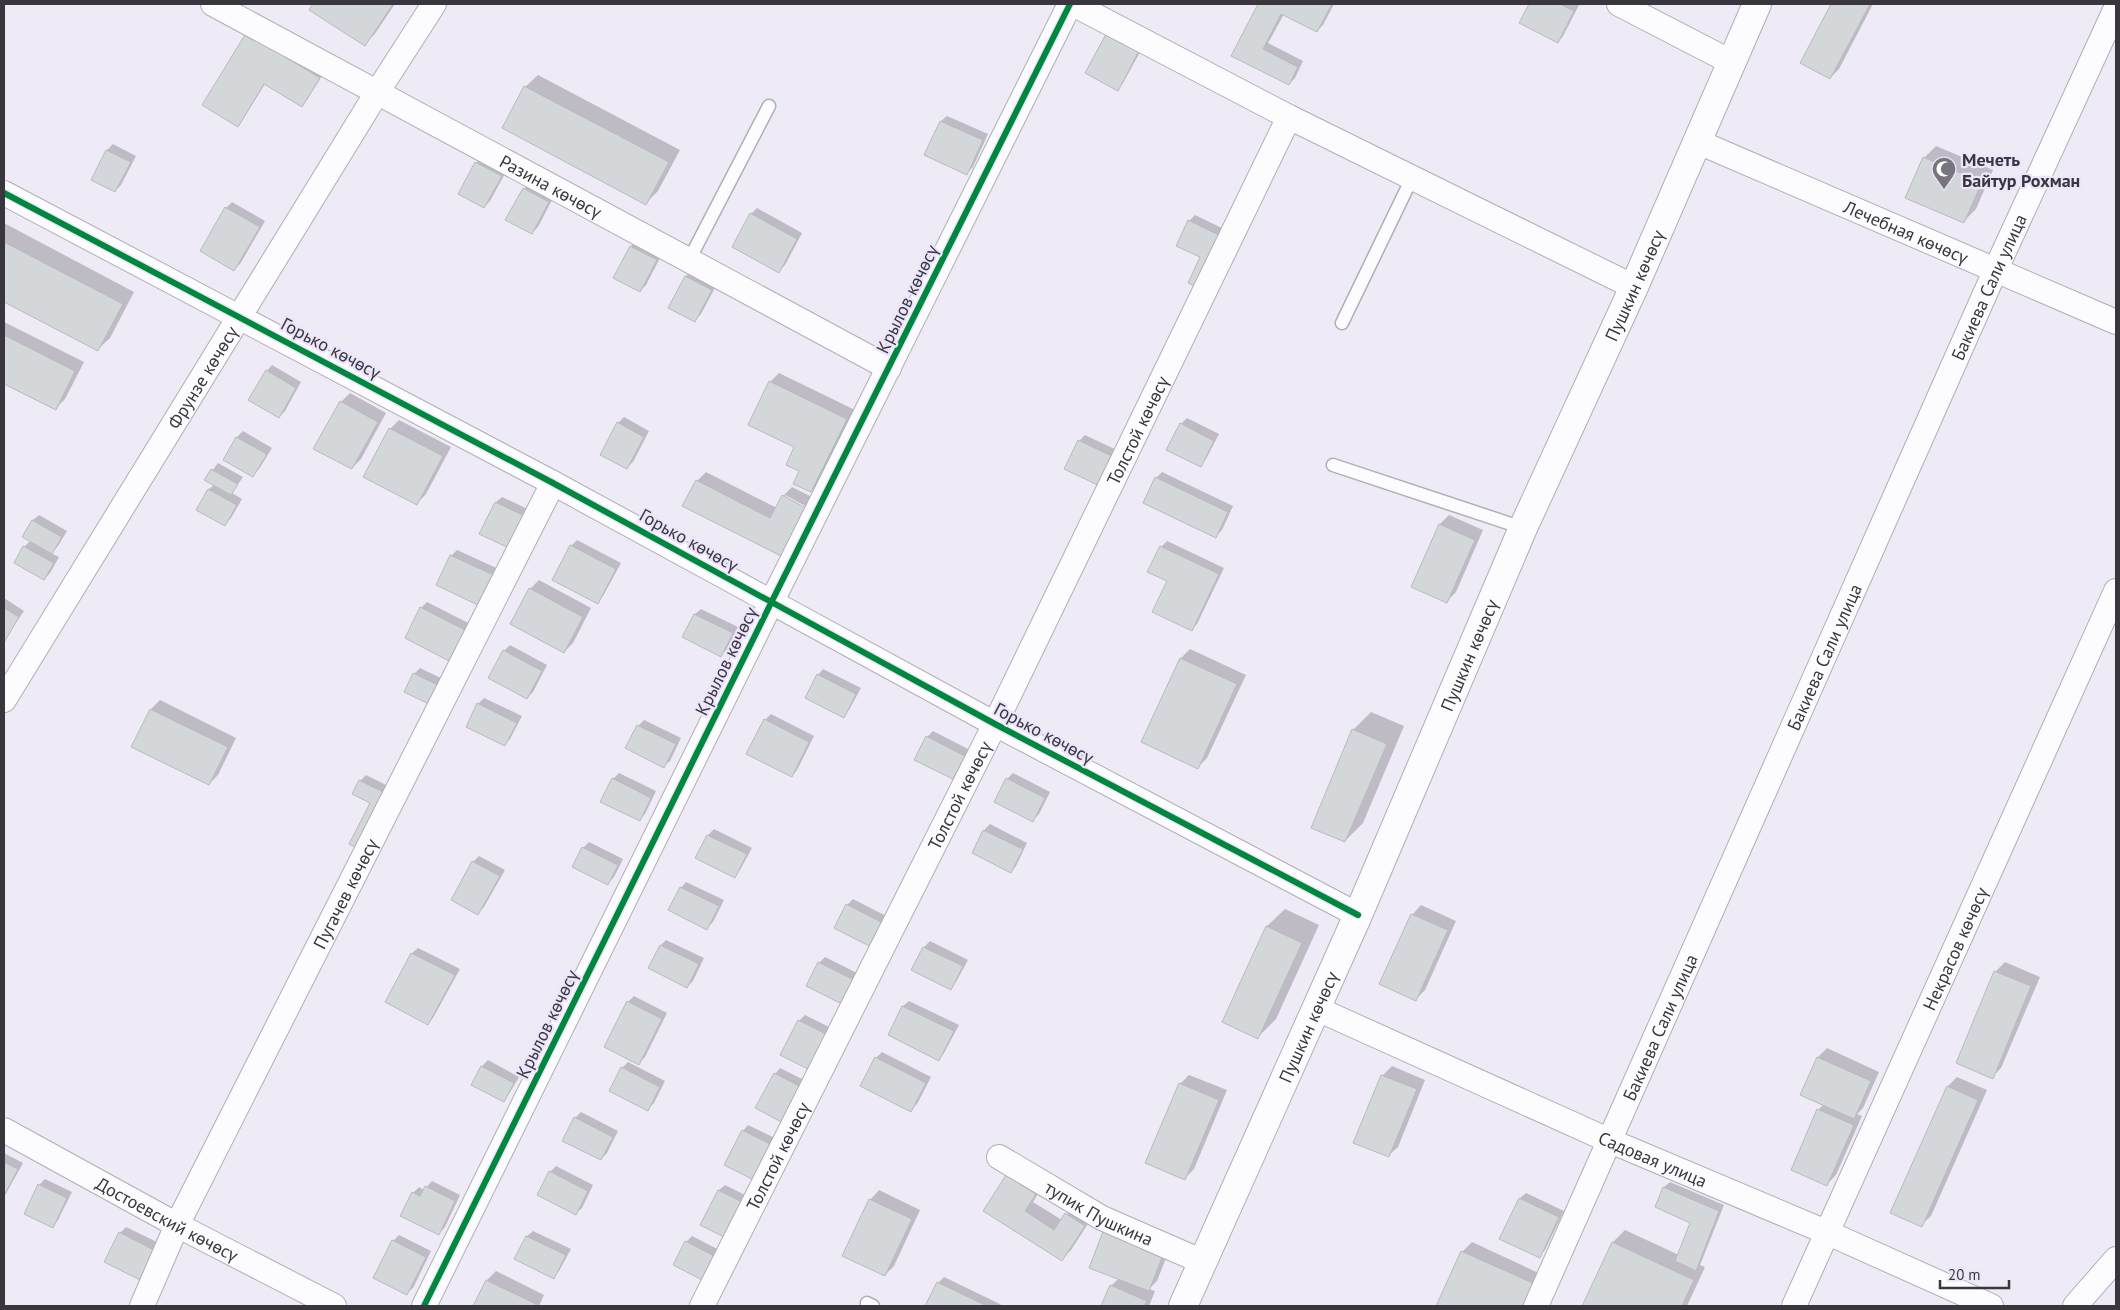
<svg xmlns="http://www.w3.org/2000/svg" width="2120" height="1310" viewBox="0 0 2120 1310" font-family="'PT Sans',sans-serif">
	<rect width="100%" height="100%" fill="#eeeaf6"/>
	<!-- shadow -->
	<path fill="#0003" d="M314 4H395L374 35 365 44 311 9Z
		M1260 4H1334L1323 25 1317 31 1284 14 1268 43 1303 61 1295 78 1289 84 1233 55Z
		M1530 4H1577L1579 5 1563 36 1558 42 1520 23Z
		M1833 4H1873L1839 69 1830 78 1802 63Z
		M247 34 325 71 307 100 301 106 265 84 243 119 237 125Z
		M1144 45 1123 83 1117 89 1087 73Z
		M538 75 680 150 658 191 646 203 525 87Z
		M947 116 988 134 973 167 967 173 941 121Z
		M113 144 136 156 121 185 115 191 93 180 107 150Z
		M1936 146 1993 170 1976 209 1964 221 1924 158Z
		M482 157 507 170 490 201 484 207 476 163Z
		M529 183 554 196 538 227 532 233 524 189Z
		M232 202 265 221 240 264 234 269 226 208Z
		M757 208 802 233 785 265 779 271 751 214Z
		M1195 215 1232 233 1202 256 1189 221Z
		M4 223 134 292 110 338 97 350 4 301Z
		M637 240 662 254 646 285 640 291 615 277 631 246Z
		M692 271 717 284 701 314 695 320 670 307 686 276Z
		M4 322 84 362 65 399 56 408 4 382Z
		M272 365 301 382 285 411 279 417 267 371Z
		M779 373 855 410 820 482 811 491 801 470 796 446 770 382Z
		M350 393 386 413 361 459 352 468 341 402Z
		M624 417 649 431 633 462 627 467 618 423Z
		M1187 418 1219 434 1206 459 1200 465 1181 424Z
		M399 420 451 447 426 494 417 503 390 429Z
		M243 431 272 448 259 469 253 475 225 459 237 437Z
		M1085 435 1123 453 1110 481 1079 441Z
		M218 463 243 477 232 493 242 499 231 518 225 524 198 509 209 489 215 484 206 479Z
		M706 472 777 508 783 496 792 487 814 498 809 508 785 495 790 546 781 555 697 481Z
		M1162 472 1233 506 1222 530 1216 536 1156 478Z
		M502 497 530 510 508 546 481 533 496 502Z
		M39 515 67 531 58 546 51 553 59 557 50 573 44 579 16 562 24 547 31 540 24 536 33 520Z
		M1449 515 1483 530 1456 592 1447 601 1413 586 1440 524Z
		M577 540 621 563 603 596 597 602 571 546Z
		M1167 541 1224 568 1197 624 1191 630 1168 580 1161 547Z
		M457 550 503 571 489 600 451 556Z
		M539 580 591 608 573 643 564 652 530 589Z
		M4 598 24 611 4 640Z
		M427 602 474 626 459 655 406 637 421 608Z
		M701 609 738 627 727 649 721 655 695 614Z
		M510 645 547 665 533 692 527 698 504 651Z
		M1190 649 1246 675 1207 758 1198 767 1142 741 1181 658Z
		M420 668 447 681 433 705 405 691 414 674Z
		M823 669 861 688 849 710 843 716 818 675Z
		M484 698 522 716 510 739 504 745 478 704Z
		M160 700 236 738 218 775 209 784 151 709Z
		M1371 712 1404 726 1363 823 1345 841 1353 730Z
		M771 714 814 736 797 770 792 776 765 720Z
		M644 720 681 738 670 761 664 766 638 726Z
		M933 731 970 750 959 772 953 778 927 737Z
		M619 773 656 791 645 814 639 820 613 779Z
		M1013 773 1050 792 1039 814 1033 820 1007 779Z
		M366 775 398 791 371 803 360 781Z
		M990 824 1027 843 1016 866 1011 872 973 853 984 830Z
		M714 829 752 848 740 870 734 876 697 857 708 835Z
		M589 842 623 859 614 877 608 883 583 848Z
		M479 856 505 870 484 907 478 913 473 862Z
		M686 882 724 900 713 922 707 928 681 888Z
		M853 899 890 918 873 946 847 905Z
		M1421 905 1456 921 1425 990 1416 999 1412 915Z
		M1285 909 1319 925 1276 1019 1258 1037 1224 1022 1267 926Z
		M666 940 704 958 693 981 687 987 661 945Z
		M930 941 968 960 956 982 950 988 913 970 924 947Z
		M418 948 460 969 433 1018 428 1024 387 1001 412 953Z
		M825 957 863 976 851 998 819 963Z
		M2005 962 2040 977 2001 1068 1992 1077 1957 1063 1995 972Z
		M634 996 667 1013 645 1057 639 1063 628 1002Z
		M909 1001 959 1025 944 1053 939 1059 889 1034 903 1006Z
		M805 1015 835 1030 782 1054 799 1021Z
		M1827 1048 1879 1072 1863 1108 1857 1114 1862 1116 1836 1175 1827 1184 1818 1110 1824 1104 1818 1057Z
		M882 1052 931 1077 917 1104 911 1110 876 1058Z
		M488 1060 519 1077 509 1094 504 1100 472 1084 482 1066Z
		M628 1062 665 1081 654 1103 648 1109 622 1068Z
		M1392 1066 1425 1080 1398 1147 1388 1156 1355 1142 1382 1076Z
		M780 1068 810 1083 787 1123 775 1074Z
		M1189 1075 1227 1090 1194 1169 1185 1178 1180 1084Z
		M1957 1077 1987 1090 1931 1216 1921 1225 1948 1086Z
		M581 1112 618 1131 607 1153 601 1159 575 1118Z
		M748 1125 779 1140 761 1174 743 1131Z
		M4 1153 23 1163 4 1197Z
		M556 1166 593 1185 582 1208 576 1213 550 1172Z
		M1016 1167 1044 1184 1033 1202 1062 1220 1075 1205 1093 1216 1071 1250 1062 1259 985 1211 1007 1176Z
		M45 1179 72 1192 58 1220 53 1226 25 1213 39 1185Z
		M432 1181 460 1195 445 1227 439 1233 413 1193 419 1187 424 1190Z
		M1670 1182 1724 1205 1700 1265 1705 1267 1687 1306H1583L1613 1242 1625 1230 1679 1255 1691 1222 1664 1187Z
		M725 1185 755 1200 702 1224 719 1190Z
		M879 1190 920 1210 894 1266 885 1275 844 1256 870 1200Z
		M1526 1193 1564 1211 1545 1250 1539 1256 1501 1239 1520 1198Z
		M126 1227 159 1243 145 1272 139 1278 120 1233Z
		M533 1231 571 1249 559 1271 553 1277 516 1259 527 1236Z
		M399 1235 431 1251 413 1288 407 1293 393 1241Z
		M692 1236 729 1255 712 1283 686 1242Z
		M1472 1242 1543 1275 1529 1306H1438L1463 1251Z
		M1172 1243 1157 1281 1149 1289 1155 1291 1149 1306H1103L1111 1286 1119 1278Z
		M496 1271 544 1295 539 1306H474L487 1280Z
		M944 1277 1004 1306H926L938 1283Z"/>
	<!-- building -->
	<path fill="#d4d7da" stroke="#b8babd" d="M313 4H393L365 46 309 10Z
		M1258 4H1332L1317 32 1281 14 1263 49 1298 67 1289 85 1231 56Z
		M1529 4H1560L1574 11 1558 43 1519 23Z
		M1831 4H1870L1830 79 1800 63Z
		M246 33 320 78 302 107 264 84 238 127 202 105Z
		M1106 34 1139 51 1118 91 1085 73Z
		M524 86 669 162 646 205 502 128Z
		M940 121 983 140 967 175 924 155Z
		M106 150 131 162 115 192 91 180Z
		M1923 157 1982 182 1964 223 1905 198Z
		M475 162 502 176 484 208 458 194Z
		M523 188 549 202 532 234 505 220Z
		M225 207 260 227 234 271 200 251Z
		M750 213 797 239 779 273 732 247Z
		M1188 220 1227 239 1203 290 1188 283 1200 257 1176 246Z
		M4 242 123 304 98 351 4 302Z
		M630 246 657 260 640 292 613 278Z
		M685 276 712 290 695 322 668 308Z
		M4 335 75 371 56 410 4 384Z
		M266 370 296 388 279 418 248 400Z
		M769 381 847 419 811 492 793 484 799 471 786 465 794 447 748 425Z
		M340 401 378 422 352 469 313 449Z
		M617 422 644 437 627 469 600 455Z
		M1180 423 1214 441 1201 467 1166 450Z
		M389 428 443 456 417 505 363 477Z
		M236 437 267 454 253 477 223 460Z
		M1078 440 1118 459 1104 488 1064 469Z
		M211 469 238 484 231 495 204 480Z
		M1155 477 1228 512 1216 538 1143 503Z
		M696 480 770 518 782 495 806 508 781 556 682 506Z
		M208 489 237 505 225 526 196 510Z
		M495 502 525 516 509 548 479 534Z
		M32 520 62 537 52 554 22 537Z
		M1439 524 1475 540 1447 603 1411 587Z
		M570 545 616 569 598 604 552 580Z
		M23 546 54 563 44 580 14 563Z
		M1160 546 1219 574 1192 631 1152 612 1167 581 1147 572Z
		M450 555 498 577 484 608 436 585Z
		M529 588 583 617 564 653 510 624Z
		M420 607 469 632 453 663 405 638Z
		M4 608 19 617 5 641H4Z
		M694 614 733 633 721 657 682 637Z
		M503 650 542 671 527 699 488 678Z
		M1180 658 1237 684 1198 769 1141 742Z
		M413 673 442 687 433 706 404 692Z
		M817 674 856 694 844 718 805 698Z
		M477 703 517 723 505 746 466 727Z
		M150 709 228 747 209 785 131 747Z
		M764 719 809 742 792 777 746 754Z
		M637 725 676 744 664 768 625 748Z
		M1352 729 1387 744 1345 842 1311 828Z
		M926 736 965 756 953 779 914 760Z
		M612 778 651 798 640 821 600 802Z
		M1006 778 1045 798 1033 822 994 802Z
		M359 780 393 797 365 852 349 844 370 803 352 794Z
		M983 830 1023 849 1011 873 972 853Z
		M707 835 747 854 735 878 695 858Z
		M582 847 618 865 608 885 572 867Z
		M472 861 500 876 478 915 451 900Z
		M680 887 719 906 707 930 668 910Z
		M846 904 885 924 873 948 834 928Z
		M1411 914 1448 930 1416 1001 1379 984Z
		M1266 926 1302 943 1258 1039 1222 1022Z
		M660 945 699 964 687 988 648 968Z
		M923 947 963 966 951 990 911 970Z
		M411 953 455 975 428 1025 385 1002Z
		M818 962 858 982 846 1006 806 986Z
		M1994 971 2031 986 1993 1079 1956 1063Z
		M627 1001 662 1019 639 1065 604 1047Z
		M902 1006 954 1031 939 1061 888 1035Z
		M798 1020 830 1036 812 1071 780 1055Z
		M875 1057 926 1083 911 1112 860 1086Z
		M1817 1057 1871 1081 1854 1119 1800 1095Z
		M481 1066 514 1083 504 1102 471 1085Z
		M621 1067 660 1087 648 1111 609 1091Z
		M774 1073 805 1089 787 1125 755 1108Z
		M1381 1075 1417 1089 1389 1157 1353 1143Z
		M1179 1083 1219 1100 1185 1180 1145 1163Z
		M1947 1086 1978 1100 1922 1227 1890 1213Z
		M1817 1109 1854 1125 1827 1186 1791 1170Z
		M574 1117 613 1137 601 1160 562 1141Z
		M742 1130 774 1146 756 1181 724 1165Z
		M4 1162 18 1169 4 1196Z
		M549 1171 588 1191 576 1215 537 1195Z
		M1006 1175 1036 1194 1025 1211 1054 1230 1065 1213 1085 1226 1062 1261 983 1211Z
		M38 1184 67 1198 53 1228 24 1214Z
		M425 1186 455 1201 439 1235 400 1216 412 1192 420 1196Z
		M1663 1187 1719 1211 1696 1271 1675 1261 1690 1223 1655 1207Z
		M718 1190 750 1206 732 1241 700 1225Z
		M1519 1198 1559 1217 1540 1258 1499 1239Z
		M869 1199 912 1219 885 1276 842 1256Z
		M1104 1229 1164 1252 1149 1291 1089 1268Z
		M119 1232 154 1250 140 1280 104 1262Z
		M526 1236 566 1255 554 1279 514 1259Z
		M392 1240 426 1257 407 1295 373 1278Z
		M685 1241 724 1261 712 1285 673 1265Z
		M1612 1242 1694 1280 1682 1306H1582Z
		M1461 1251 1535 1284 1525 1306H1436Z
		M486 1280 536 1304 535 1306H473Z
		M937 1282 987 1306H925Z
		M1110 1285 1147 1301 1144 1306H1101Z"/>
	<g fill="none" stroke-linecap="round" stroke-linejoin="round">
		<defs>
			<path id="service" d="M689 260 769 106
				M1342 323 1412 178
				M1333 465 1523 528
				M867 1303 873 1306"/>
			<g id="minor">
				<path id="s1" d="M213 4 889 368"/>
				<path d="M1073 4 1289 117 1634 287"/>
				<path d="M1619 4 1731 62"/>
				<path id="s2" d="M1696 141 2116 322"/>
				<path d="M4 193 553 483 995 724 1358 915"/>
				<path id="s3" d="M4 700 378 91 434 4"/>
				<path id="s4" d="M1315 1008 1608 1140 1826 1232 1991 1306"/>
				<path id="s5" d="M4 1130 177 1225 334 1306"/>
				<path id="s6" d="M999 1157 1102 1218 1203 1262"/>
				<path id="s7" d="M142 1306 177 1225 553 483"/>
				<path d="M424 1306 771 603 1070 4"/>
				<path id="s8" d="M702 1306 995 724 1289 117"/>
				<path id="s9" d="M1536 1306 1996 269 2116 8"/>
				<path id="s10" d="M1794 1306 2116 591"/>
				<path d="M2075 1306 2116 1259"/>
			</g>
			<g id="trunk">
				<path id="s11" d="M1183 1306 1358 915 1523 528 1634 287 1757 4"/>
			</g>
		</defs>
		<!-- service casing -->
		<use href="#service" stroke="#b0aeb6" stroke-width="15"/>
		<!-- minor casing -->
		<use href="#minor" stroke="#b0aeb6" stroke-width="26"/>
		<!-- trunk casing -->
		<use href="#trunk" stroke="#b0aeb6" stroke-width="30"/>
		<!-- service -->
		<use href="#service" stroke="#fcfcfe" stroke-width="12"/>
		<!-- minor -->
		<use href="#minor" stroke="#fcfcfe" stroke-width="24"/>
		<!-- trunk -->
		<use href="#trunk" stroke="#fcfcfe" stroke-width="28"/>
		<defs>
			<path id="cycleway" d="M4 193 553 483 995 724 1358 915
				M424 1306 771 603 1070 4"/>
		</defs>
		<!-- cycleway casing -->
		<use href="#cycleway" stroke="#ece5fb" stroke-width="9"/>
		<!-- cycleway -->
		<use href="#cycleway" stroke="#00873e" stroke-width="6"/>
	</g>
	<!-- icons -->
	<defs>
		<symbol id="mosque-pin" viewBox="-11 -11 22 30"><path d="M0 17L-7.5 6A9.5 9.5 0 1 1 7.5 6Z" fill="#78757e" stroke="#ece5fb"/><path d="M3.5-4.9A6 6 0 1 0 3.5 4.9A5 5 0 1 1 3.5-4.9Z" fill="#fff"/></symbol>
	</defs>
	<g fill-rule="evenodd">
		<use href="#mosque-pin" x="1930" y="155" width="28" height="38"/>
	</g>
	<g text-anchor="middle" dominant-baseline="central" stroke-width="4.5" stroke-linejoin="round" paint-order="stroke">
		<!-- poi labels -->
		<g font-size="18" font-weight="bold" fill="#39363e" stroke="#ece5fb" text-anchor="start">
			<text x="1962" y="159">Мечеть<tspan x="1962" dy="21">Байтур Рохман</tspan></text>
		</g>
		<!-- street labels -->
		<g font-size="18" fill="#39363e" stroke="#ece5fb">
			<text stroke="none"><textPath href="#s1" startOffset="384">Разина көчөсү</textPath></text>
			<text stroke="none"><textPath href="#s2" startOffset="229">Лечебная көчөсү</textPath></text>
			<text stroke="none"><textPath href="#s11" startOffset="1116">Пушкин көчөсү</textPath></text>
			<text stroke="none"><textPath href="#s9" startOffset="1115">Бакиева Сали улица</textPath></text>
			<text transform="translate(907 299) rotate(-64)">Крылов көчөсү</text>
			<text transform="translate(331 348) rotate(28)">Горько көчөсү</text>
			<text stroke="none"><textPath href="#s3" startOffset="379">Фрунзе көчөсү</textPath></text>
			<text stroke="none"><textPath href="#s8" startOffset="978">Толстой көчөсү</textPath></text>
			<text transform="translate(689 540) rotate(29)">Горько көчөсү</text>
			<text stroke="none"><textPath href="#s11" startOffset="711">Пушкин көчөсү</textPath></text>
			<text stroke="none"><textPath href="#s9" startOffset="710">Бакиева Сали улица</textPath></text>
			<text transform="translate(726 661) rotate(-64)">Крылов көчөсү</text>
			<text transform="translate(1044 733) rotate(28)">Горько көчөсү</text>
			<text stroke="none"><textPath href="#s8" startOffset="572">Толстой көчөсү</textPath></text>
			<text stroke="none"><textPath href="#s7" startOffset="460">Пугачев көчөсү</textPath></text>
			<text stroke="none"><textPath href="#s10" startOffset="392">Некрасов көчөсү</textPath></text>
			<text transform="translate(547 1024) rotate(-64)">Крылов көчөсү</text>
			<text stroke="none"><textPath href="#s11" startOffset="306">Пушкин көчөсү</textPath></text>
			<text stroke="none"><textPath href="#s9" startOffset="305">Бакиева Сали улица</textPath></text>
			<text stroke="none"><textPath href="#s8" startOffset="168">Толстой көчөсү</textPath></text>
			<text stroke="none"><textPath href="#s4" startOffset="370">Садовая улица</textPath></text>
			<text stroke="none"><textPath href="#s6" startOffset="115">тупик Пушкина</textPath></text>
			<text stroke="none"><textPath href="#s5" startOffset="186">Достоевский көчөсү</textPath></text>
		</g>
	</g>
	<!-- border -->
	<rect width="2120" height="1310" fill="none" stroke="#39363e" stroke-width="10"/>
	<!-- scale -->
	<path d="M1940 1280v8h69v-8" fill="none" stroke="#39363e" stroke-width="2.5"/>
	<text x="1948" y="1280" font-size="15" fill="#39363e" stroke="#ece5fb" stroke-width="4" paint-order="stroke">20 m</text>
</svg>
